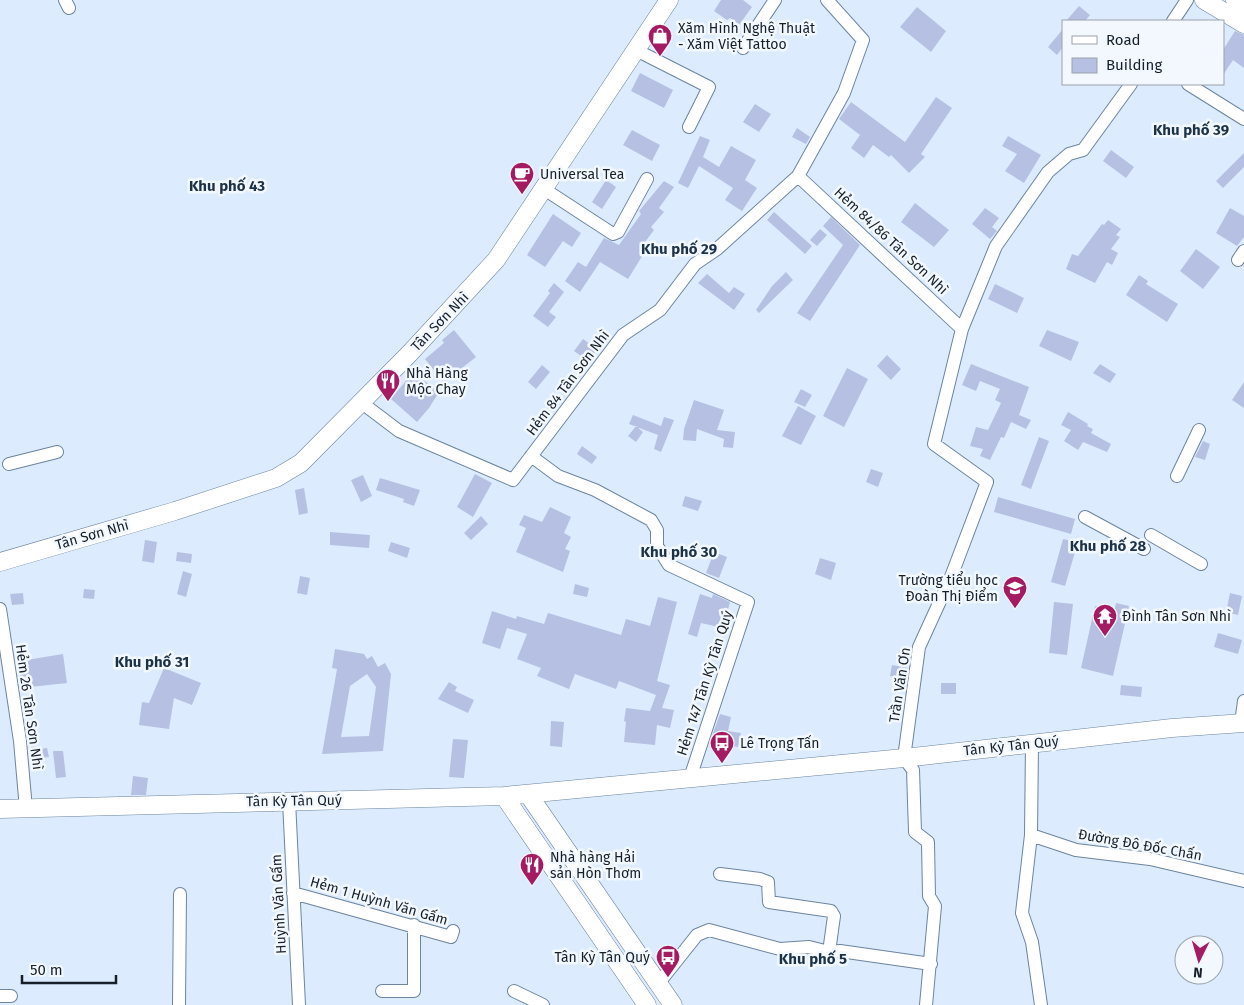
<svg xmlns="http://www.w3.org/2000/svg" width="1244" height="1005" viewBox="0 0 1244 1005" font-family="'Fira Sans',sans-serif">
	<rect width="100%" height="100%" fill="#dcecfe"/>
	<!-- building -->
	<path fill="#b6c0e2" fill-rule="evenodd" d="M721 0H743L752 7 739 25 730 18 727 20 714 11Z
		M1079 6 1090 15 1085 21H1066Z
		M917 7 946 31 931 52 900 27Z
		M1063 29V47L1057 55 1048 47Z
		M1235 31 1244 35V68L1233 60 1223 75V50Z
		M640 73 673 90 664 108 631 91Z
		M936 97 952 108 921 154 925 157 909 173 891 155 889 157 873 145 864 158 851 148 860 135 839 119 851 102 905 142Z
		M755 104 771 114 759 132 743 122Z
		M797 128 810 137 806 144 792 137Z
		M632 130 660 145 652 161 623 145Z
		M700 136 710 140 703 157 719 167 731 146 756 160 745 180 757 188 742 211 725 200 733 188 699 166 688 188 678 183Z
		M1008 136 1041 155 1024 183 1005 171 1017 154 1002 146Z
		M1111 150 1134 167 1126 178 1103 161Z
		M1244 153V167L1223 188 1216 181Z
		M606 180 616 187 602 209 592 202Z
		M664 181 674 187 659 208 664 212 651 227 654 230 645 242 649 245 628 279 600 262 580 292 565 281 578 262 586 267 604 238 619 245 641 214 639 211Z
		M915 203 949 230 934 247 901 222Z
		M985 208 999 218 992 227 997 231 990 239 972 224Z
		M1230 208 1244 216V237L1237 246 1216 233Z
		M774 212 812 246 805 254 767 220Z
		M553 214 581 233 572 247 563 241 545 267 527 255Z
		M831 217 860 245 810 321 797 313 843 245 823 226Z
		M1108 220 1121 229 1116 235 1120 237 1111 249 1118 253 1112 265 1107 262 1095 283 1066 269 1072 254 1078 256 1102 224 1104 225Z
		M820 229 827 235 817 246 810 240Z
		M1196 249 1220 267 1203 289 1180 271Z
		M786 272 793 280 759 313 756 310 772 286Z
		M707 274 729 293 734 287 745 294 734 310 698 283Z
		M1139 275 1148 281 1146 284 1178 304 1167 322 1126 295Z
		M554 283 564 292 549 312 556 317 548 327 533 316 550 293 548 291Z
		M995 284 1024 298 1017 313 988 299Z
		M454 330 476 357 462 368 464 370 454 380 451 376 445 384 425 359 444 343 442 340Z
		M1047 330 1079 342 1071 361 1039 346Z
		M583 339 597 349 588 361 574 351Z
		M887 355 901 369 891 380 877 366Z
		M971 364 1029 387 1019 415 1031 420 1026 429 1011 422 1004 438 1001 437 990 460 980 456 983 449 970 446 976 427 988 430 1001 403 995 400 1000 389 980 381 976 391 962 385Z
		M1100 364 1116 374 1110 383 1093 373Z
		M542 365 550 372 536 389 528 382Z
		M847 368 868 379 844 427 823 416Z
		M413 372 439 392 429 408 417 422 391 399Z
		M1244 382V408L1232 400Z
		M801 389 812 395 805 407 794 402Z
		M694 400 724 410 717 430 735 432 733 448 723 447 724 439 697 429 696 441 683 440 684 429Z
		M798 406 816 416 801 445 782 436Z
		M1068 412 1088 424 1087 426 1093 429 1091 433 1111 444 1107 452 1083 442 1078 450 1064 441 1071 430 1061 425Z
		M633 415 661 426 664 417 674 420 661 452 654 449 658 435 629 424Z
		M636 426 643 432 636 442 628 436Z
		M1039 437 1049 441 1031 489 1021 485Z
		M1203 441 1210 444 1205 460 1195 457Z
		M582 446 597 457 592 464 577 454Z
		M871 469 883 473 878 487 866 482Z
		M475 474 492 483 473 517 457 507Z
		M363 475 372 496 361 502 351 480Z
		M380 478 420 490 414 506 403 502 404 499 376 490Z
		M304 488 308 513 299 515 295 490Z
		M685 496 702 501 698 511 682 506Z
		M998 497 1075 519 1071 534 994 512Z
		M550 507 571 517 564 533 571 537 565 549 570 551 563 572 516 552 526 528 519 525 524 515 542 522Z
		M481 516 488 524 471 540 464 533Z
		M330 532 370 535 369 548 330 545Z
		M1063 539 1078 542 1065 586 1051 582Z
		M145 540 157 542 154 563 142 561Z
		M391 542 410 548 407 558 388 551Z
		M177 552 192 554 191 563 176 561Z
		M714 552 727 557 719 578 706 573Z
		M820 558 836 563 831 580 815 574Z
		M183 571 192 574 186 597 177 594Z
		M300 576 310 578 307 595 297 593Z
		M575 584 589 588 587 597 573 594Z
		M84 589 95 590 94 599 83 598Z
		M23 593 24 604 12 605 10 594Z
		M1230 593 1242 596 1238 615 1226 612Z
		M700 594 712 598 713 594 730 602 723 628 701 623 697 637 688 634Z
		M658 597 677 602 657 681 670 685 662 708 674 710 670 728 657 725 655 745 624 742 626 722 624 721 626 708 650 711 656 695 619 681 616 689 575 674 569 689 537 676 541 668 517 659 527 634 507 628 500 649 482 643 492 611 516 619 517 616 544 624 548 613 621 635 626 619 650 626Z
		M1054 602 1073 604 1067 655 1049 653Z
		M1116 603 1129 606 1113 676 1081 668 1095 606 1115 608Z
		M1218 633 1242 640 1238 654 1214 647Z
		M335 649 364 654 367 659 372 656 378 667 385 663 391 674 383 751 322 754 337 669 332 668ZM367 674 376 687 369 736 341 737 350 686Z
		M63 654 67 683 21 688 19 674 28 673 26 660Z
		M892 665 908 668 906 679 890 676Z
		M164 668 201 683 192 705 174 698 169 729 139 725 142 702 149 703Z
		M449 682 457 687 455 691 474 700 468 713 438 699Z
		M941 683H956V694H941Z
		M1121 685 1142 687 1141 697 1120 695Z
		M720 714 731 717 728 731 741 733 738 747 716 743 717 737 712 736Z
		M551 721 564 722 562 747 550 746Z
		M453 739 468 740 464 778 449 777Z
		M47 748 49 757 32 759 30 750Z
		M53 751H63L66 777 56 778Z
		M133 776 148 778 146 795H131Z"/>
	<g fill="none" stroke-linecap="round" stroke-linejoin="round">
		<defs>
			<path id="street" d="M65 0 69 8
				M1173 21 1187 0
				M743 48 775 0
				M636 50 709 87 689 127
				M1188 84 1244 119
				M798 176 962 329
				M544 189 613 234 618 232 647 179
				M1238 260 1244 251
				M362 403 399 431 513 480 623 335 660 310 695 264 717 249 798 176 844 93 863 40 827 0
				M531 456 558 476 595 490 651 520 657 530V546L669 565 748 602 690 778
				M9 464 57 452
				M1177 476 1199 430
				M1085 517 1144 549
				M1151 535 1201 564
				M0 609 20 741 26 809
				M1241 723 1244 701
				M1032 744 1031 835 1022 913 1032 942 1041 1005
				M289 801 299 1005
				M1031 835 1076 850 1150 859 1244 881
				M720 874 760 879 768 882 769 902 831 911 834 916 829 952
				M293 893 451 937 453 931
				M658 984 697 935 709 930 780 949 809 947 829 952 840 951 931 964
				M382 991H414V925
				M514 991 543 1005
				M0 996H11
				M179 1005 180 894
				M926 1005 935 906 929 896 928 842 915 832 913 770 904 758 919 647 951 577 987 482 934 444 962 329 996 246 1048 172 1069 154 1083 150 1131 84"/>
			<path id="secondary" d="M1204 0 1244 24
				M1235 0 1244 6
				M0 562 175 511 276 478 301 463 410 353 496 260 669 0
				M528 794 673 1005
				M504 796 647 1005
				M0 809 504 796 904 758 1172 728 1244 723"/>
		</defs>
		<!-- street casing -->
		<use href="#street" stroke="#6c849f" stroke-width="14"/>
		<!-- secondary casing -->
		<use href="#secondary" stroke="#6c849f" stroke-width="19"/>
		<!-- street -->
		<use href="#street" stroke="#fff" stroke-width="12"/>
		<!-- secondary -->
		<use href="#secondary" stroke="#fff" stroke-width="18"/>
	</g>
	<!-- icons -->
	<defs>
		<symbol id="shop-pin" viewBox="-11 -11 22 30"><path d="M0 17L-7.5 6A9.5 9.5 0 1 1 7.5 6Z" fill="#a51b63" stroke="#f2f8fe"/><path d="M-5-2.5h2.3a2.7 3.5 0 0 1 5.4 0H5L5.5 6h-11ZM-1.5-2.5h3a1.5 2.3 0 0 0-3 0Z" fill="#fff"/></symbol>
		<symbol id="cafe-pin" viewBox="-11 -11 22 30"><path d="M0 17L-7.5 6A9.5 9.5 0 1 1 7.5 6Z" fill="#a51b63" stroke="#f2f8fe"/><path d="M-5.5-4.5H6V0H3Q3 3.5 0 3.5H-2.5Q-5.5 3.5-5.5 0ZM3-3.2v2h1.7v-2ZM-6 4.5H4V6H-6Z" fill="#fff"/></symbol>
		<symbol id="restaurant-pin" viewBox="-11 -11 22 30"><path d="M0 17L-7.5 6A9.5 9.5 0 1 1 7.5 6Z" fill="#a51b63" stroke="#f2f8fe"/><path d="M-5-6h1v4h1v-4h1v4h1v-4h1v5L-1.5 .5V6h-2V.5L-5-1ZM5-6V6H3V1.5H1.5Q1.5-4 5-6Z" fill="#fff"/></symbol>
		<symbol id="school-pin" viewBox="-11 -11 22 30"><path d="M0 17L-7.5 6A9.5 9.5 0 1 1 7.5 6Z" fill="#a51b63" stroke="#f2f8fe"/><path d="M0-5L7-2L0 1L-7-2ZM-4 1L0 2.5L4 1V4Q0 6-4 4Z" fill="#fff"/></symbol>
		<symbol id="temple-pin" viewBox="-11 -11 22 30"><path d="M0 17L-7.5 6A9.5 9.5 0 1 1 7.5 6Z" fill="#a51b63" stroke="#f2f8fe"/><path d="M0-6L5-2H3V0L6.5 2.5H4V6H1.5V3h-3V6H-4V2.5H-6.5L-3 0V-2H-5Z" fill="#fff"/></symbol>
		<symbol id="bus-pin" viewBox="-11 -11 22 30"><path d="M0 17L-7.5 6A9.5 9.5 0 1 1 7.5 6Z" fill="#a51b63" stroke="#f2f8fe"/><path d="M-5-6H5V4H4V6H2V4H-2V6H-4V4H-5ZM-3.5-4V0h7V-4ZM-3.5 1.2v1.5H-2V1.2ZM2 1.2v1.5H3.5V1.2Z" fill="#fff"/></symbol>
	</defs>
	<g fill-rule="evenodd">
		<use href="#shop-pin" x="646" y="22" width="28" height="38"/>
		<use href="#cafe-pin" x="508" y="160" width="28" height="38"/>
		<use href="#restaurant-pin" x="374" y="367" width="28" height="38"/>
		<use href="#school-pin" x="1001" y="574" width="28" height="38"/>
		<use href="#temple-pin" x="1091" y="602" width="28" height="38"/>
		<use href="#bus-pin" x="708" y="729" width="28" height="38"/>
		<use href="#restaurant-pin" x="518" y="851" width="28" height="38"/>
		<use href="#bus-pin" x="654" y="943" width="28" height="38"/>
	</g>
	<g text-anchor="middle" dominant-baseline="central" stroke-width="5" stroke-linejoin="round" paint-order="stroke">
		<!-- poi labels -->
		<g font-size="14" fill="#161f2a" stroke="#f2f8fe" text-anchor="start">
			<text x="678" y="28">Xăm Hình Nghệ Thuật<tspan x="678" dy="16">- Xăm Việt Tattoo</tspan></text>
			<text x="540" y="174">Universal Tea</text>
			<text x="406" y="373">Nhà Hàng<tspan x="406" dy="16">Mộc Chay</tspan></text>
			<text x="998" y="580" text-anchor="end">Trường tiểu học<tspan x="998" dy="16">Đoàn Thị Điểm</tspan></text>
			<text x="1122" y="616">Đình Tân Sơn Nhì</text>
			<text x="740" y="743">Lê Trọng Tấn</text>
			<text x="550" y="857">Nhà hàng Hải<tspan x="550" dy="16">sản Hòn Thơm</tspan></text>
			<text x="650" y="957" text-anchor="end">Tân Kỳ Tân Quý</text>
		</g>
		<!-- street labels -->
		<g font-size="14" fill="#161f2a" stroke="#f2f8fe">
			<text transform="translate(891 241) rotate(43)">Hẻm 84/86 Tân Sơn Nhì</text>
			<text transform="translate(440 322) rotate(-46)">Tân Sơn Nhì</text>
			<text transform="translate(568 383) rotate(-53)">Hẻm 84 Tân Sơn Nhì</text>
			<text transform="translate(92 535) rotate(-16)">Tân Sơn Nhì</text>
			<text transform="translate(705 683) rotate(-72)">Hẻm 147 Tân Kỳ Tân Quý</text>
			<text transform="translate(900 685) rotate(-81)">Trần Văn Ơn</text>
			<text transform="translate(29 707) rotate(82)">Hẻm 26 Tân Sơn Nhì</text>
			<text transform="translate(1011 746) rotate(-6)">Tân Kỳ Tân Quý</text>
			<text transform="translate(294 801) rotate(-1)">Tân Kỳ Tân Quý</text>
			<text transform="translate(1140 845) rotate(10)">Đường Đô Đốc Chấn</text>
			<text transform="translate(379 901) rotate(16)">Hẻm 1 Huỳnh Văn Gấm</text>
			<text transform="translate(279 904) rotate(-93)">Huỳnh Văn Gấm</text>
		</g>
		<!-- neighbourhood labels -->
		<g font-size="15" font-weight="bold" fill="#1c3248" stroke="#f2f8fe">
			<text x="1191" y="130">Khu phố 39</text>
			<text x="227" y="186">Khu phố 43</text>
			<text x="679" y="249">Khu phố 29</text>
			<text x="1108" y="546">Khu phố 28</text>
			<text x="679" y="552">Khu phố 30</text>
			<text x="152" y="662">Khu phố 31</text>
			<text x="813" y="959">Khu phố 5</text>
		</g>
	</g>
	<!-- legend -->
	<rect x="1062" y="20" width="162" height="65" fill="#f2f8fe" stroke="#9aa1a9"/>
	<rect x="1072" y="36" width="25" height="8" fill="#ffffff" stroke="#9aa1a9"/>
	<text x="1106" y="45" font-size="15" fill="#161f2a">Road</text>
	<rect x="1072" y="58" width="25" height="15" fill="#b6c0e2" stroke="#9aa1a9"/>
	<text x="1106" y="70" font-size="15" fill="#161f2a">Building</text>
	<!-- north arrow -->
	<g transform="translate(1199 960) rotate(185)"><circle r="24" fill="#f2f8fe" stroke="#9aa1a9"/>
	<path d="M0-4L9 19L0 12L-9 19Z" fill="#a51b63"/>
	<text y="-8" font-size="14" font-weight="bold" text-anchor="middle" fill="#161f2a">N</text>
	</g>
	<!-- scale -->
	<path d="M22 975v8h94v-8" fill="none" stroke="#161f2a" stroke-width="2.5"/>
	<text x="30" y="975" font-size="15" fill="#161f2a" stroke="#f2f8fe" stroke-width="4" paint-order="stroke">50 m</text>
</svg>
